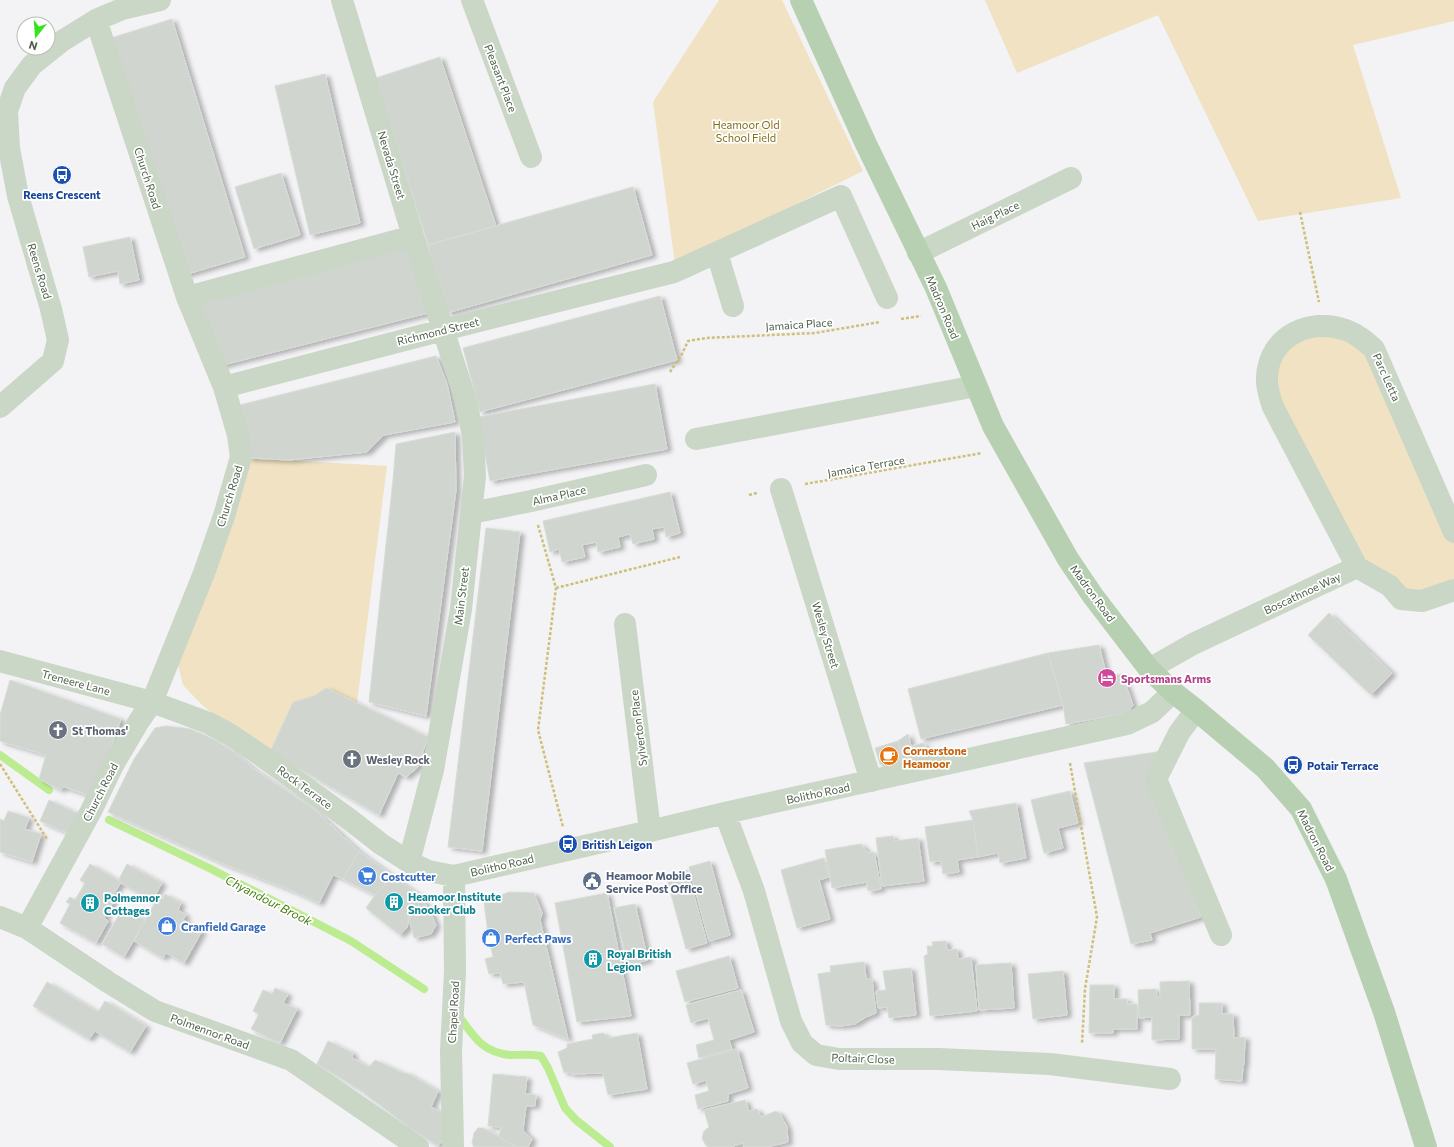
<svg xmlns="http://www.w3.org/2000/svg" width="1454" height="1147" viewBox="0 0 1454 1147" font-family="Commissioner,sans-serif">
	<defs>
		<filter id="shadow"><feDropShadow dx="4.5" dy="2.5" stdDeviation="2" flood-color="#0004"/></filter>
	</defs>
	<rect width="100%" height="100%" fill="#f3f2f4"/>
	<!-- green -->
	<path fill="#f0e2c2" d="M719 0H782L863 171 675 264 653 102Z
		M985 0H1454V21L1353 45 1401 198 1258 221 1158 15 1017 73Z
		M1301 329 1361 337 1454 532V590L1422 601 1357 567 1273 407 1270 362Z
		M248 458 387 466 357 703 314 696 293 702 270 752 218 718 201 704 183 685 178 665Z"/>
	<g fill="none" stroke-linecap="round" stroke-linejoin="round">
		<!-- stream -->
		<path stroke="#bcec90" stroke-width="8" d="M0 755 49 790
			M109 820 211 869 351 941 424 989
			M458 1015C474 1036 481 1052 510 1055 520 1055 530 1054 541 1056L548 1068 565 1108 576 1120 610 1147"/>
	</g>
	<!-- building -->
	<path fill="#d0d6cf" stroke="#d6ddd6" filter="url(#shadow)" d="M172 19 245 257 184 275 111 38Z
		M440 57 496 226 428 245 376 78Z
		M325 74 360 223 310 235 275 86Z
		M281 173 300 235 254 249 235 187Z
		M633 187 652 255 447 313 428 245Z
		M130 237 139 280 120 284 118 271 89 277 83 247Z
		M408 246 428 313 219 366 196 300Z
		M660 296 677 360 480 412 463 348Z
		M436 356 447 384 455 422 384 435 367 452 289 460 248 458 236 406Z
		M655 384 667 449 490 481 478 417Z
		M455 432 456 490 426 716 369 702 393 480 396 444Z
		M670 492 680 533 666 537 664 527 652 529 654 539 633 544 630 534 618 537 620 547 598 552 596 542 582 545 585 557 562 562 559 549 550 552 543 521Z
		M486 528 520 532 482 851 448 847Z
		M1329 613 1392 673 1371 695 1308 635Z
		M1099 645 1107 677 1122 674 1133 705 1127 713 1066 724 1063 705 1048 653Z
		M1048 653 1063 705 921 739 908 689Z
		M10 680 121 719 94 797 64 787 61 790 39 779 46 755 0 741V715Z
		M326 688 428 737 418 767 406 777 398 773 379 815 270 752 293 702 314 696Z
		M166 726 190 729 213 739 231 750 254 769 315 810 359 851 343 879 334 875 332 877 319 903 291 890 224 864 108 812 134 759 155 728Z
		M908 734 911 746 924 743 928 761 903 766 898 741Z
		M898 741 903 766 884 767 880 764 875 748Z
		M1163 751 1153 783 1201 917 1150 933 1152 940 1131 944 1084 763Z
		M1070 791 1078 823 1058 828 1063 848 1044 853 1031 800Z
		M49 800 79 814 70 834 40 821Z
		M1016 803 1026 858 1000 863 998 853 978 857 973 820 969 811Z
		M8 811 29 818 25 829 41 834 32 862 0 852V819L4 821Z
		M973 820 978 857 957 860 959 872 943 874 941 861 930 862 925 827Z
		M893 836 895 841 918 838 924 881 882 886 876 838Z
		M861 844 868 853 874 852 881 889 868 891 867 882 832 888 825 850Z
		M359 851 389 873 385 885 375 895 343 879Z
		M824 858 829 877 819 880 830 919 797 928 781 870Z
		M710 861 730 935 709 941 689 867Z
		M90 864 121 882 111 899 113 902 104 918 108 921 96 943 60 923 70 904 66 902 70 897 75 900 85 883 80 880Z
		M127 864 162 883 152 901 118 881Z
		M687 870 707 943 686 949 666 876Z
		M389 873 420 896 418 908 410 914 407 928 400 935 366 908 375 895 385 885Z
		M509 892 534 893 542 913 540 920 568 1039 533 1025 524 982 503 984 500 973 489 974 485 959 493 957 488 934 484 902Z
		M607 893 631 1016 577 1022 555 903Z
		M165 894 181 903 178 910 186 915 183 920 202 931 184 963 166 953 163 958 134 941 158 897 162 900Z
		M420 896 430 911 436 925 431 934 414 938 409 919 410 914 418 908Z
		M635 904 648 960 628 965 614 908Z
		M123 908 144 919 138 930 139 931 124 957 102 944Z
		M946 941 947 950 957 949 958 959 971 957 977 1011 930 1016 924 956 928 954 927 946H933L932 942Z
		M729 956 738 988 685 1002 676 971Z
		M864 962 866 978 872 980 876 1013 866 1017 855 1024 841 1026 826 1025 818 974 831 972 830 966Z
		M1011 963 1014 1008 979 1010 976 965Z
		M911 968 916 1015 889 1018 887 1007 878 1008 876 991 886 990 883 971Z
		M1063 971 1067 1015 1033 1019 1028 974Z
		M1189 981 1190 1015H1179V1039L1152 1040V1017L1139 1018 1138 990 1156 989 1157 997 1160 996V982Z
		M47 982 98 1012 105 1001 146 1026 130 1052 95 1031 89 1039 33 1006Z
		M1090 985H1114V999H1127V1004H1137V1029H1113V1033H1089Z
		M275 988 288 994 283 1003 297 1009 280 1043 251 1029 259 1014 253 1011 263 990 272 994Z
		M741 990 754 1032 729 1040 732 1049 699 1058 696 1045 714 1040 708 1018 691 1023 686 1005Z
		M1199 1003H1222V1014H1233L1234 1038 1245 1037 1244 1065H1243L1242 1081 1215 1079 1216 1049H1192V1017L1199 1015Z
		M603 1033 608 1038 637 1033 647 1089 608 1095 603 1073 571 1074 569 1072 564 1073 558 1052 567 1048V1044L593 1039 592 1035Z
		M328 1041 353 1053 352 1058 369 1067 375 1060 403 1073H407L438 1091 431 1107 446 1114 450 1133 438 1146 410 1128 360 1090 317 1064Z
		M737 1049 748 1088 728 1094V1101L698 1109 695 1095 709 1091 706 1080 693 1084 687 1063Z
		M493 1074 527 1077 525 1094 536 1095 535 1106H526L523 1130 532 1139 528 1147H517L498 1137 502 1127 488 1126Z
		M745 1100 749 1111 757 1109 761 1117 776 1111 780 1114 787 1127 788 1142 767 1147H744L743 1143 730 1147H708L705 1144 702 1138 704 1131 709 1127 704 1110Z
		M478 1128H483L517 1147H474L472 1143 474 1133Z"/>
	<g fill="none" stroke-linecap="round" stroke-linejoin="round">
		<!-- path -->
		<path stroke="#cebf7a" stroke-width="2.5" stroke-dasharray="3 2" stroke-linecap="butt" d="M1300 212 1319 302
			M901 319 921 316
			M670 372 682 354 688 341 706 338 815 333 880 322
			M805 484 982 453
			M749 495 757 493
			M538 525 556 588 538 730 563 827
			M556 588 680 557
			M1070 763 1097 917 1085 989 1082 1044
			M0 764 47 839"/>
		<!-- minor -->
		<path stroke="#cad6c6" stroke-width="22" d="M342 0 413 236 466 401 473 436 475 476 461 609 433 770 409 862
			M472 0 531 157
			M717 253 733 306
			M918 253 1071 178
			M187 297 413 236
			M224 387 443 330 674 272 841 196 887 298
			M0 407 53 361 58 340 51 309 18 196 9 148 7 111 15 88 32 65 62 41 96 20 122 9 160 0
			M696 439 976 386
			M781 489 871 781
			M471 513 531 501 646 475
			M1357 567 1273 407C1270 398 1266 387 1267 377 1269 336 1310 317 1346 330 1357 334 1365 341 1374 349L1454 532
			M625 624 650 831
			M0 661 152 702 209 723 231 735 262 756 349 819 381 844 409 862 428 871 454 876 650 831 725 813 1127 724 1152 712 1173 692
			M1149 669 1193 644 1357 567 1390 586 1401 599 1422 601 1454 590
			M1196 710 1179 733 1156 779 1221 935
			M725 813 754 891 791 1021 802 1043 816 1055 839 1059H938L1050 1064 1170 1079
			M0 917 27 928 108 982 155 1011 291 1060 418 1147
			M27 928 91 811 113 765 139 721 152 702 204 573 224 516 241 457 238 435 224 387 187 297 96 20
			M453 1147 451 1051 455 971 454 876"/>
		<!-- major -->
		<path stroke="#b8d0b2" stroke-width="22" d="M801 0 866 144 936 288 993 426 1068 559 1093 596 1149 669 1173 692 1196 710 1265 768 1301 809 1336 879 1384 1012 1426 1147"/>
	</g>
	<!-- icons -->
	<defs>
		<symbol id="bus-disc" viewBox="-11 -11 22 22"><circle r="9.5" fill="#1a4fb4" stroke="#fff"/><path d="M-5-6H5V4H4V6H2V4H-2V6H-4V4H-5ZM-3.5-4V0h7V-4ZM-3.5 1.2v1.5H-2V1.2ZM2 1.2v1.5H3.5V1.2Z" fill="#fff"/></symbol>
		<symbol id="hotel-disc" viewBox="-11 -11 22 22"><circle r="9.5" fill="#d1479c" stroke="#fff"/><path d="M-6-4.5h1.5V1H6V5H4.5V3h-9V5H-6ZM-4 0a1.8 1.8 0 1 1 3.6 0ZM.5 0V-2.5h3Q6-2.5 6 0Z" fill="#fff"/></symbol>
		<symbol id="church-disc" viewBox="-11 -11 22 22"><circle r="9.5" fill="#6b7280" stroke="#fff"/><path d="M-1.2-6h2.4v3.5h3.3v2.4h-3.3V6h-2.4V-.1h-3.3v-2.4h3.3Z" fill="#fff"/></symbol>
		<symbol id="cafe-disc" viewBox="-11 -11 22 22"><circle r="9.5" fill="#e8710a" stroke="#fff"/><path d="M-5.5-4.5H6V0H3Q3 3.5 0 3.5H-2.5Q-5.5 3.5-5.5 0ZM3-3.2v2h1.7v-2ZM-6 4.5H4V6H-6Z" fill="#fff"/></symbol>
		<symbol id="supermarket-disc" viewBox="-11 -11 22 22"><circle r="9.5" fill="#3f7fe0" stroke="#fff"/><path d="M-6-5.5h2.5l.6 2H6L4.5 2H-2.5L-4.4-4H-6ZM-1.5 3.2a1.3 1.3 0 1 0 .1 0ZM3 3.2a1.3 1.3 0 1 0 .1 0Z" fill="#fff"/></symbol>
		<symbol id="civic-disc" viewBox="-11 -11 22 22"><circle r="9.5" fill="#5c6f8a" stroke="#fff"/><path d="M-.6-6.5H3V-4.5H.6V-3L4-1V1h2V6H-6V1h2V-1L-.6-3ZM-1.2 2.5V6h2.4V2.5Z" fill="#fff"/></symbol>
		<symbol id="building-disc" viewBox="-11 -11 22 22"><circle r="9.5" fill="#0f9aa8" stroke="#fff"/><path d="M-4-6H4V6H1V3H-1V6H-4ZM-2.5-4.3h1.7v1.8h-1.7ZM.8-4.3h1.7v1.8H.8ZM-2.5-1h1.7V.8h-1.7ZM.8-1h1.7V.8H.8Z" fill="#fff"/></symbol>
		<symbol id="shop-disc" viewBox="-11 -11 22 22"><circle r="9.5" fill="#3f7fe0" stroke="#fff"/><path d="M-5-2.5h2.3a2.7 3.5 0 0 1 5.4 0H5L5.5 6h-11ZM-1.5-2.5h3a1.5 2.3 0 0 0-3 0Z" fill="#fff"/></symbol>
	</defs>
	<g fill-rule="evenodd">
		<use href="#bus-disc" x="51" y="164" width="22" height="22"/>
		<use href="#hotel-disc" x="1096" y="667" width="22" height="22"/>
		<use href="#church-disc" x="47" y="719" width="22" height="22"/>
		<use href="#cafe-disc" x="878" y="745" width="22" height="22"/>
		<use href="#church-disc" x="341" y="748" width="22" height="22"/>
		<use href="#bus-disc" x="1282" y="754" width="22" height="22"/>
		<use href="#bus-disc" x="557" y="833" width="22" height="22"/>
		<use href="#supermarket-disc" x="356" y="865" width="22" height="22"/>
		<use href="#civic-disc" x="581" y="870" width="22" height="22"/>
		<use href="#building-disc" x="383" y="891" width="22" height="22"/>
		<use href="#building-disc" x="79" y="892" width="22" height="22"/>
		<use href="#shop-disc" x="156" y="915" width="22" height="22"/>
		<use href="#shop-disc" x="480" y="927" width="22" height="22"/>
		<use href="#building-disc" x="582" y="948" width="22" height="22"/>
	</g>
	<g text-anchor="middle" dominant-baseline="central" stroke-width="3.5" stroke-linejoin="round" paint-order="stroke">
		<!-- street labels -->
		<g font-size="11" fill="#4e604a" stroke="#fff">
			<text transform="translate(501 78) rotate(69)">Pleasant Place</text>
			<text transform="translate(392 165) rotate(73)">Nevada Street</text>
			<text transform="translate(148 178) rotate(72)">Church Road</text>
			<text transform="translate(995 215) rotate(-26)">Haig Place</text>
			<text transform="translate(40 271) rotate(73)">Reens Road</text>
			<text transform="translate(943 307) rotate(67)">Madron Road</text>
			<text transform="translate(799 324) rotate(-4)">Jamaica Place</text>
			<text transform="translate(438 331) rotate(-14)">Richmond Street</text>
			<text transform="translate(1387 377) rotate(66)">Parc Letta</text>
			<text transform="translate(866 466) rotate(-10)">Jamaica Terrace</text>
			<text transform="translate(559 495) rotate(-13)">Alma Place</text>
			<text transform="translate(229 496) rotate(-73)">Church Road</text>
			<text transform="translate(1093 593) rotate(54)">Madron Road</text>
			<text transform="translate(1302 593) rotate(-25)">Boscathnoe Way</text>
			<text transform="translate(461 596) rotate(-83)">Main Street</text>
			<text transform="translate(826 635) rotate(73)">Wesley Street</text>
			<text transform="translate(76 682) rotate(15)">Treneere Lane</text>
			<text transform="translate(638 728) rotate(-97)">Sylverton Place</text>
			<text transform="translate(305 787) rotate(36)">Rock Terrace</text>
			<text transform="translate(100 792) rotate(-63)">Church Road</text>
			<text transform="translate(818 793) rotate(-12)">Bolitho Road</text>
			<text transform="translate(1316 840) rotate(63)">Madron Road</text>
			<text transform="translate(502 865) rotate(-13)">Bolitho Road</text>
			<text transform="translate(453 1012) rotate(-87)">Chapel Road</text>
			<text transform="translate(210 1031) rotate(20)">Polmennor Road</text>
			<text transform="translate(863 1058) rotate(2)">Poltair Close</text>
		</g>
		<!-- park labels -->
		<g font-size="11" fill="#836e19" stroke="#fff">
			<text x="746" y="124">Heamoor Old<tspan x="746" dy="13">School Field</tspan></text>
		</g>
		<!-- transit labels -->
		<g font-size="11" font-weight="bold" fill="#164399" stroke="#fff" text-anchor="start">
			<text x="62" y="194" text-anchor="middle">Reens Crescent</text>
			<text x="1307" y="765">Potair Terrace</text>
			<text x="582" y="844">British Leigon</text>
		</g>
		<!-- hotel labels -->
		<g font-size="11" font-weight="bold" fill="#b23c85" stroke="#fff" text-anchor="start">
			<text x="1121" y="678">Sportsmans Arms</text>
		</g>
		<!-- worship labels -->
		<g font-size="11" font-weight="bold" fill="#5b616d" stroke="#fff" text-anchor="start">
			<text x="72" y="730">St Thomas'</text>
			<text x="366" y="759">Wesley Rock</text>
		</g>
		<!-- food labels -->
		<g font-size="11" font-weight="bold" fill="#c56008" stroke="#fff" text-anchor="start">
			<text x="903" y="750">Cornerstone<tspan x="903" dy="13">Heamoor</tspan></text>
		</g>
		<!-- service labels -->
		<g font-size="11" font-weight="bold" fill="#4e5e75" stroke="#fff" text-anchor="start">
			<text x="606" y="875">Heamoor Mobile<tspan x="606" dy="13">Service Post Office</tspan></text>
		</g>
		<!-- shop labels -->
		<g font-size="11" font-weight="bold" fill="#366cbe" stroke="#fff" text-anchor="start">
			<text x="381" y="876">Costcutter</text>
			<text x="181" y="926">Cranfield Garage</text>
			<text x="505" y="938">Perfect Paws</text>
		</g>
		<!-- culture labels -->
		<g font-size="11" font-weight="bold" fill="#0d838f" stroke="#fff" text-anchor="start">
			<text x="408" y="896">Heamoor Institute<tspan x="408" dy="13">Snooker Club</tspan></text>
			<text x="104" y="897">Polmennor<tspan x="104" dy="13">Cottages</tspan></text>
			<text x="607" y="953">Royal British<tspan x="607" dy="13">Legion</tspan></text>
		</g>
		<!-- water labels -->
		<g font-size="12" font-style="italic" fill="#457f0f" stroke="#fff">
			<text transform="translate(269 900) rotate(27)">Chyandour Brook</text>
		</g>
	</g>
	<!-- north arrow -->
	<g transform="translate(36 36) rotate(197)"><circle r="19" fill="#ffffff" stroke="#b8bfb7"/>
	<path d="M0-3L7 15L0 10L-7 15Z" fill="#35e41c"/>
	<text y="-6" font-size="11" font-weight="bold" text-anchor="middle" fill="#4e604a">N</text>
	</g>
</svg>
